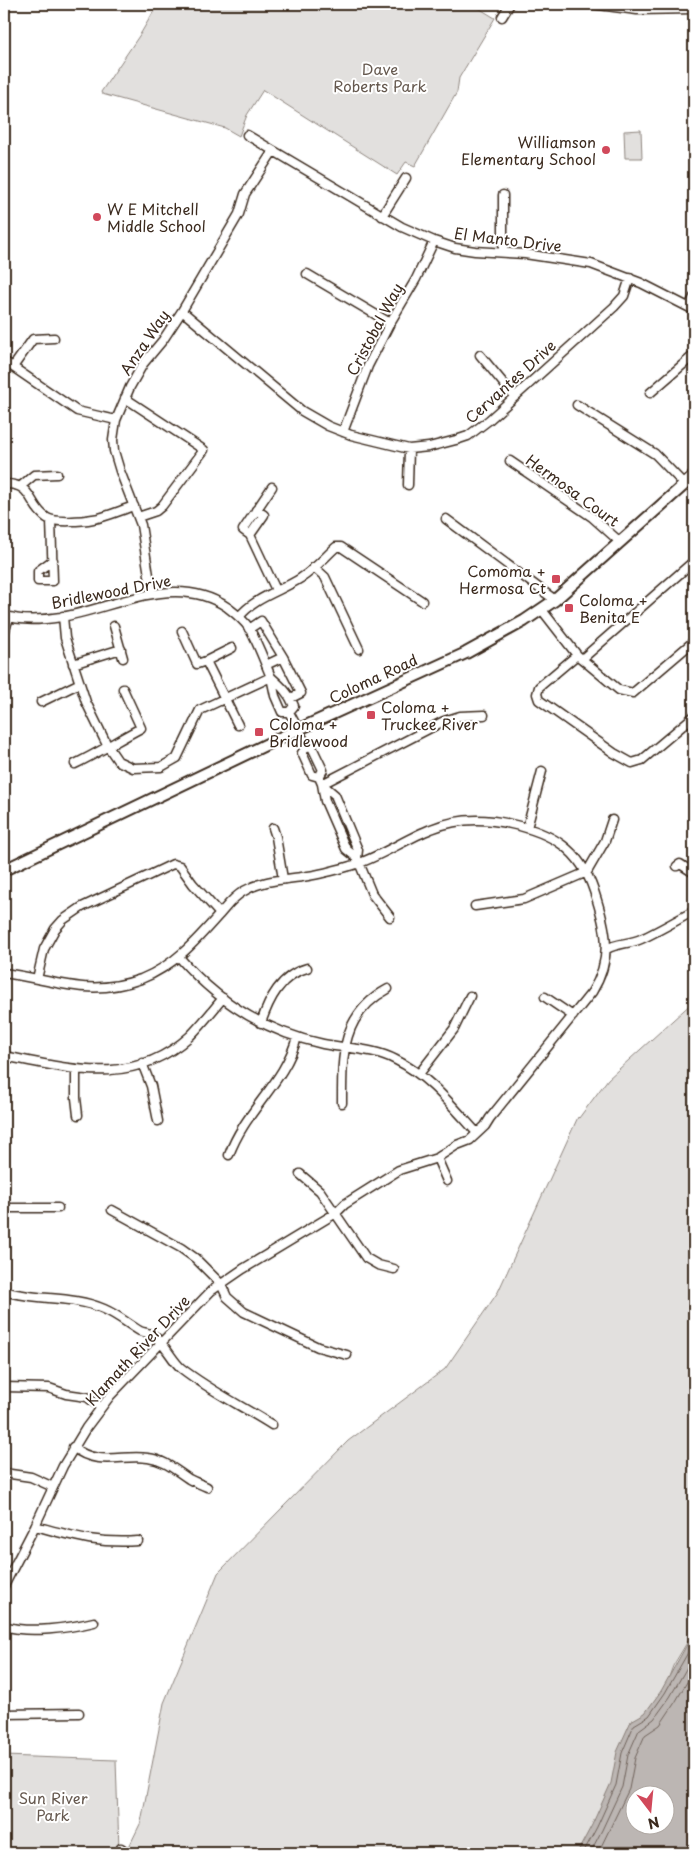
<svg xmlns="http://www.w3.org/2000/svg" width="698" height="1857" viewBox="0 0 698 1857" font-family="'Playpen Sans',sans-serif">
	<rect width="100%" height="100%" fill="#fff"/>
	<filter id="ink" filterUnits="userSpaceOnUse"><feTurbulence type="fractalNoise" baseFrequency=".02" numOctaves="2"/><feDisplacementMap in="SourceGraphic" scale="10" xChannelSelector="R" yChannelSelector="G"/><feConvolveMatrix kernelMatrix="1 2 1 2 8 2 1 2 1" color-interpolation-filters="sRGB"/></filter>
	<g filter="url(#ink)">
		<!-- green -->
		<path fill="#e2e0de" stroke="#8e857e" d="M158 4H472L495 18 459 78 457 92 415 166 406 162 397 175 263 90 247 115 239 136 225 128 102 94 101 92 141 33Z
			M641 130 642 158H625L624 131Z
			M694 1001V1631L673 1666 628 1789 576 1853H126L141 1822 164 1703 218 1573 348 1441 445 1369 498 1292 578 1117 579 1118 608 1079Z
			M4 1756 116 1760 119 1850 117 1853H4Z"/>
		<!-- water -->
		<path fill="#bcb6b3" stroke="#887e77" fill-rule="evenodd" d="M694 1632V1853H577L592 1825 611 1783 617 1752 631 1721 645 1713 661 1691ZM636 1794H666V1824H636Z"/>
		<g fill="none" stroke-linecap="round" stroke-linejoin="round">
			<!-- shore -->
			<path stroke="#6f625a" stroke-width="1" d="M583 1853 597 1827 616 1785 622 1753 634 1725 649 1716 665 1693 694 1642
				M590 1853 602 1830 622 1787 628 1755 639 1730 654 1719 670 1697 694 1655
				M598 1853 629 1789 635 1758 645 1735 660 1725 676 1701 694 1670"/>
			<defs>
				<path id="minor" d="M591 4 637 10 694 9
					M502 17 510 4
					M247 135 402 227 434 241 455 248 475 251 525 254 591 264 641 283 694 310
					M382 216 406 178
					M503 252V195
					M307 274 390 323
					M689 307 694 297
					M182 311 302 411 328 426 351 435 409 449 429 447 456 440 468 436 489 420 614 307 624 296 630 278
					M480 355 514 396
					M4 361 77 411 116 420
					M13 367 33 339 54 338
					M650 393 694 355
					M125 398 204 450 162 506 156 511 138 517
					M577 405 655 454 685 485
					M343 432 368 366 390 323 416 279 434 241
					M510 461 592 517 619 541
					M4 484C34 483 28 506 47 518 55 523 83 521 93 519 107 517 121 510 134 506
					M408 485 409 449
					M21 486 34 475 57 474
					M272 487 243 530 250 535 276 590
					M446 519 555 600
					M51 520 53 581H38V571L53 560
					M250 535 264 515 256 510
					M314 567 325 577 359 649
					M152 594 141 525 120 471 114 451 113 440 116 420 130 387 143 364 163 340 182 311 239 214 245 194 273 151
					M542 610 577 655 619 690 633 693 694 641
					M4 615C21 622 42 620 61 617 115 608 175 572 227 607 235 613 243 619 249 628 258 643 264 661 271 677L200 710 177 758 161 767 133 768 118 761 107 745 86 702 65 638 63 616
					M239 617C255 597 281 591 301 578 314 570 325 557 336 547H341L422 601
					M114 626 123 658
					M249 629 261 621 283 657 301 693 291 698
					M182 631 197 664 206 661 238 725
					M4 634 9 617
					M577 655 539 687 537 694 539 700 614 753 632 763 642 760 694 716
					M582 659 694 561
					M206 661 232 648
					M73 664 121 649
					M266 665 283 657
					M271 677C281 686 289 693 294 706L289 712H282L275 696Z
					M41 702 80 683
					M289 712 307 746
					M307 746 312 747 323 770 319 777 322 784 444 721 460 716 484 715
					M307 746 302 753 312 775 319 777
					M75 764C98 753 118 740 141 728L123 689
					M322 784 335 795 358 850 357 858 346 849 325 801Z
					M273 828 276 837 283 879
					M527 828 542 771
					M358 860 372 894 390 917
					M677 866 680 864 694 873
					M475 906 524 899 587 872 605 841 612 820
					M607 949C616 943 630 944 641 939 659 931 677 920 694 911
					M179 957C217 1001 266 1032 323 1044 348 1049 373 1048 396 1060 429 1076 453 1107 477 1133
					M4 973C56 980 88 998 141 979 174 966 196 941 219 915 227 906 233 897 244 891 264 879 286 880 308 876 322 874 336 870 350 866 375 860 405 839 431 829 457 818 485 818 511 824 552 833 580 849 594 891 606 927 614 957 592 992L490 1118 485 1126 470 1140 457 1145 437 1158 399 1170 345 1204 336 1213 243 1269 211 1291 110 1396 86 1428 63 1466 35 1526 4 1586
					M37 979 44 949 55 929 63 920 82 907 173 864 180 866 193 884 220 914
					M545 997 573 1016
					M261 1023C269 999 281 975 307 968
					M4 1056C71 1069 133 1088 190 1036 202 1024 212 1011 223 998
					M142 1063 151 1086 158 1121
					M76 1070V1098L78 1115
					M419 1074 454 1029 470 996
					M342 1103C342 1056 341 1014 388 989
					M229 1155C245 1110 285 1083 297 1037
					M437 1158 447 1181
					M300 1174 320 1191 366 1258 378 1265 394 1269
					M4 1208H58
					M112 1210 181 1248 195 1258 221 1284 227 1297 244 1312 318 1347 347 1355
					M4 1291C37 1301 72 1295 104 1309 118 1315 128 1324 140 1331 145 1333 150 1333 154 1336 166 1345 171 1359 181 1368 209 1390 242 1406 272 1425
					M4 1387 49 1388 66 1394 87 1397 100 1407
					M73 1447C97 1467 122 1454 148 1458 165 1460 175 1470 189 1479 194 1482 201 1484 207 1487
					M4 1473 31 1477 53 1487
					M35 1526C73 1536 97 1544 138 1541
					M4 1626C29 1634 69 1628 94 1622
					M4 1714 79 1713
					M121 1848 128 1853"/>
				<path id="major" d="M4 870 286 735 466 653 524 621 555 600 694 476"/>
			</defs>
			<!-- minor casing -->
			<use href="#minor" stroke="#3b2a1e" stroke-width="11"/>
			<!-- major casing -->
			<use href="#major" stroke="#3b2a1e" stroke-width="14"/>
			<!-- minor -->
			<use href="#minor" stroke="#fff" stroke-width="8"/>
			<!-- major -->
			<use href="#major" stroke="#fff" stroke-width="10"/>
		</g>
	</g>
	<!-- markers -->
	<g fill="#d1495b" stroke="#fff" stroke-width="2">
		<circle cx="606" cy="150" r="5"/>
		<circle cx="97" cy="217" r="5"/>
		<rect x="551" y="574" width="10" height="10" rx="2.5"/>
		<rect x="564" y="603" width="10" height="10" rx="2.5"/>
		<rect x="366" y="710" width="10" height="10" rx="2.5"/>
		<rect x="254" y="727" width="10" height="10" rx="2.5"/>
	</g>
	<g text-anchor="middle" dominant-baseline="central" stroke-width="4" stroke-linejoin="round" paint-order="stroke">
		<!-- park labels -->
		<g font-size="15" fill="#65584e" stroke="#fff">
			<text x="380" y="68">Dave<tspan x="380" dy="17">Roberts Park</tspan></text>
			<text x="53" y="1797">Sun River<tspan x="53" dy="17">Park</tspan></text>
		</g>
		<!-- poi labels -->
		<g font-size="15" fill="#3b2a1e" stroke="#fff" text-anchor="start">
			<text x="596" y="141" text-anchor="end">Williamson<tspan x="596" dy="17">Elementary School</tspan></text>
			<text x="107" y="208">W E Mitchell<tspan x="107" dy="17">Middle School</tspan></text>
			<text x="546" y="570" text-anchor="end">Comoma +<tspan x="546" dy="17">Hermosa Ct</tspan></text>
			<text x="579" y="599">Coloma +<tspan x="579" dy="17">Benita E</tspan></text>
			<text x="381" y="706">Coloma +<tspan x="381" dy="17">Truckee River</tspan></text>
			<text x="269" y="723">Coloma +<tspan x="269" dy="17">Bridlewood</tspan></text>
		</g>
		<!-- street labels -->
		<g font-size="15" fill="#3b2a1e" stroke="#fff">
			<text transform="translate(508 239) rotate(7)">El Manto Drive</text>
			<text transform="translate(374 329) rotate(-62)">Cristobal Way</text>
			<text transform="translate(144 342) rotate(-56)">Anza Way</text>
			<text transform="translate(510 381) rotate(-42)">Cervantes Drive</text>
			<text transform="translate(573 490) rotate(36)">Hermosa Court</text>
			<text transform="translate(111 591) rotate(-11)">Bridlewood Drive</text>
			<text transform="translate(373 678) rotate(-25)">Coloma Road</text>
			<text transform="translate(137 1350) rotate(-47)">Klamath River Drive</text>
		</g>
	</g>
	<!-- margin -->
	<rect width="698" height="1857" fill="none" stroke="#fff" stroke-width="20"/>
	<rect x="10" y="10" width="678" height="1837" fill="none" stroke="#3b2a1e" stroke-width="2" filter="url(#ink)"/>
	<!-- north arrow -->
	<g transform="translate(650 1810) rotate(164)"><circle r="24" fill="#ffffff" stroke="#b1aaa5"/>
	<path d="M0-4L9 19L0 12L-9 19Z" fill="#d1495b"/>
	<text y="-8" font-size="14" font-weight="bold" text-anchor="middle" fill="#3b2a1e">N</text>
	</g>
</svg>
